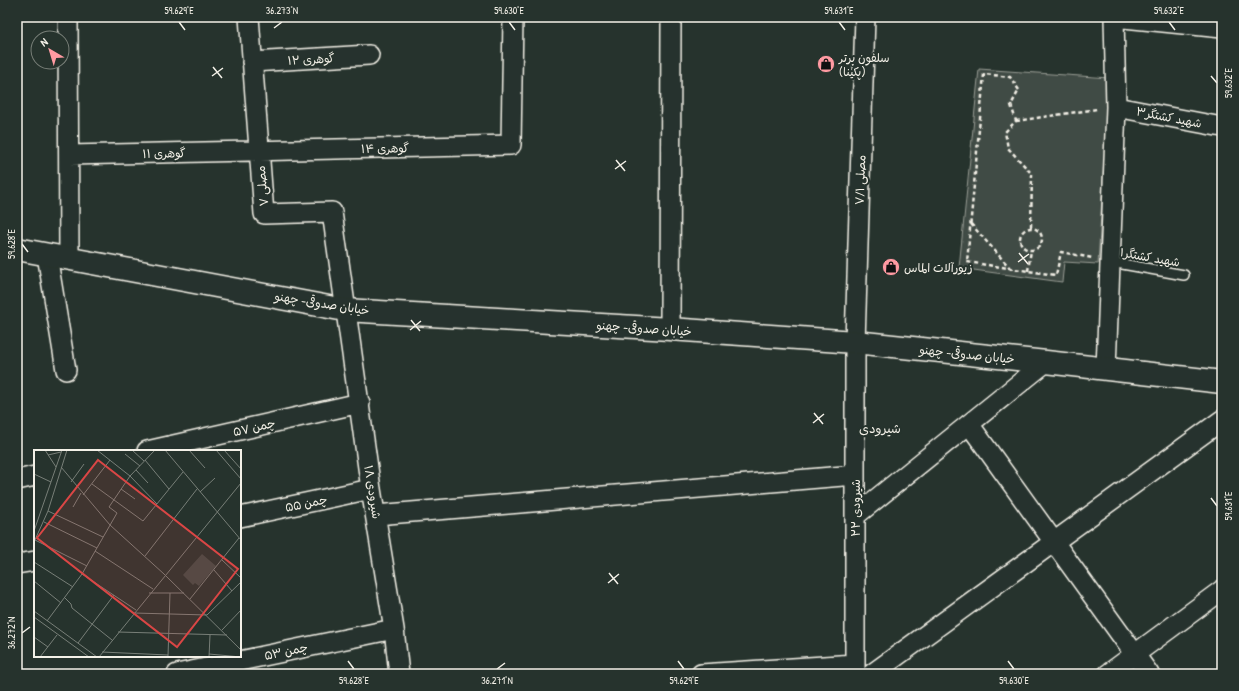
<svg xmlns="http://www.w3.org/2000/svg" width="1239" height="691" viewBox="0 0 1239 691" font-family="'Patrick Hand','Playpen Sans Arabic',sans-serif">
	<rect width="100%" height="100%" fill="#26332d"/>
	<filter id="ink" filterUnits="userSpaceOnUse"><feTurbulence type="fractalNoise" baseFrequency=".025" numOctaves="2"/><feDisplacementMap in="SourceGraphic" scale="8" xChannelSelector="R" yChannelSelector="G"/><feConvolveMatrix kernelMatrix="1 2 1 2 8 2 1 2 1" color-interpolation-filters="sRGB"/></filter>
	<g filter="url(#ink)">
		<!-- green -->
		<path fill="#414b45" stroke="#9a9e96" d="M979 69 1109 78 1098 264 1064 262 1062 282 959 268Z"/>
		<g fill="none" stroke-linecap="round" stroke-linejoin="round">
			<defs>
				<path id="service" d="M1111 262 1184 275"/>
				<path id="minor" d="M68 17 69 259
					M249 17 264 214 332 212 371 489 394 629 399 674
					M1114 17 1222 28
					M252 62 369 55
					M1116 107 1222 127
					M69 155 511 145 513 17
					M47 255 66 370
					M670 329 671 17
					M1106 369 1116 107 1114 17
					M969 424 1149 674
					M147 451 360 403
					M17 480 35 476
					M376 515 855 475
					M855 516 1046 362
					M240 517 371 489
					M17 564 35 561
					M177 674 394 629
					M701 674 855 664
					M855 674V342L865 17
					M872 674 1222 420
					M1108 674 1222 590"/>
				<path id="tertiary" d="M17 249 345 310 670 329 855 342 1046 362 1222 382"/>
			</defs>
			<!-- service casing -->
			<use href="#service" stroke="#f4f1e8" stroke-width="12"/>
			<!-- minor casing -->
			<use href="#minor" stroke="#f4f1e8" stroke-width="22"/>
			<!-- tertiary casing -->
			<use href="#tertiary" stroke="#f4f1e8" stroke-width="25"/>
			<!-- path -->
			<path stroke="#f4f1e8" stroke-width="2.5" stroke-dasharray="4 3" stroke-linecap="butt" d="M1016 121 1097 109
				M971 224 1010 268
				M1031 227 1032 174 1008 148 1005 132 1016 121 1011 105 1019 90 1010 77 984 74 967 262 1056 275 1061 252 1092 258
				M1020 239a11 11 0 1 1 22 0a11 11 0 1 1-22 0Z
				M1028 271 1031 250"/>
			<!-- service -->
			<use href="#service" stroke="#26332d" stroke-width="9"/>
			<!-- minor -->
			<use href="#minor" stroke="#26332d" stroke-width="19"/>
			<!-- tertiary -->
			<use href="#tertiary" stroke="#26332d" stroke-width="22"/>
		</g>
	</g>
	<!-- ticks -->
	<path fill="none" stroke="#f4f1e8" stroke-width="1.5" d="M179 22 185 30M509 22 515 30M839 22 845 30M1169 22 1175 30M274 28 282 22M213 67 222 78M212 76 223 68M1211 76 1217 83M616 160 625 171M615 169 626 161M22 244 28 252M1019 253 1028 264M1018 262 1029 254M411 320 420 331M410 330 421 321M814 413 823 424M813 423 824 414M1211 498 1217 506M609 573 618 584M608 583 619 574M22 633 30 627M348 661 354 669M678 661 684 669M1008 661 1014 669M497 669 505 663"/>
	<!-- icons -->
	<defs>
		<symbol id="shop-disc" viewBox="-11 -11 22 22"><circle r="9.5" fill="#ff9aa2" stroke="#26332d"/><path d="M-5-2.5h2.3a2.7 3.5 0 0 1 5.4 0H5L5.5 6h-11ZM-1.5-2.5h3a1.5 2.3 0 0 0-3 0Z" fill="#111"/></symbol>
	</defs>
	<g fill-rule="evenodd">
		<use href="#shop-disc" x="816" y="54" width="20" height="20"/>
		<use href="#shop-disc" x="881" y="257" width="20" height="20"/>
	</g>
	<g text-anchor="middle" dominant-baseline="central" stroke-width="4" stroke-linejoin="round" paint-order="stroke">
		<!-- poi labels -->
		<g font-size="12" fill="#f4f1e8" stroke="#26332d" text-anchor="start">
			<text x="839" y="57">سلفون برتر<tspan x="839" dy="14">(پکینا)</tspan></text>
			<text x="904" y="267">زیورآلات الماس</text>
		</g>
		<!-- street labels -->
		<g font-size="12" fill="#f4f1e8" stroke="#26332d">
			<text transform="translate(311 59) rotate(-3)">گوهری ۱۲</text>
			<text transform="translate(1169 117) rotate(11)">شهید کشتگر۳</text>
			<text transform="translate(385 148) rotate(-1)">گوهری ۱۴</text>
			<text transform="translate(164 153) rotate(-1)">گوهری ۱۱</text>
			<text transform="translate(860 180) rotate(-88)">مصلی ۷/۱</text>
			<text transform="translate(262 186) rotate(-95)">مصلی ۷</text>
			<text transform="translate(1150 257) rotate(10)">شهید کشتگر۱</text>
			<text transform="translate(322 303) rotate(9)">خیابان صدوقی- چهنو</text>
			<text transform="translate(644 328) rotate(4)">خیابان صدوقی- چهنو</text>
			<text transform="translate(967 354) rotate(6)">خیابان صدوقی- چهنو</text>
			<text transform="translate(254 427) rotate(-13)">چمن ۵۷</text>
			<text transform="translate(373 492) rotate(81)">شیرودی ۱۸</text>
			<text transform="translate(306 503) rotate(-12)">چمن ۵۵</text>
			<text transform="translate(855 508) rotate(-90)">شیرودی ۲۲</text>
			<text transform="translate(286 651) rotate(-12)">چمن ۵۳</text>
		</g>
		<!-- neighbourhood labels -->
		<g font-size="13" fill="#f4f1e8" stroke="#26332d">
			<text x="880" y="428">شیرودی</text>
		</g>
	</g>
	<!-- overview -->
	<g transform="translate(34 450)">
		<rect width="207" height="207" fill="#26332d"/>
		<path d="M168 104 182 116 165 136 161 133 159 135 149 125Z" fill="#414b45"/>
		<path fill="none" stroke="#787f78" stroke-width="1" d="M11 0 22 17M63 0 96 26 123 54M98 0 110 11M131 0 207 90M155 0 171 18M182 0 207 29M190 0 207 19M91 4 106 16M14 5 27 2M111 10 135 39M27 17 76 75 130 124 207 200M102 20 114 33M0 24 17 32M37 32 50 14M58 34 109 71 149 22M87 39 101 49M166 42 181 28M49 45 76 10M39 57 47 43M14 61 69 87M10 72 63 98M0 81 28 0M1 90 53 116M0 92 14 61 33 0M61 101 119 139M111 106 163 39M188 110 207 128M0 112 39 137M180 120 198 141M48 124 102 160M0 131 27 153M115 143H150M31 148 37 154 38 158 78 190M156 149 205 88M0 161 63 207M100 163 173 165 207 132M0 167 55 207M13 171 48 124 83 63 75 57 96 26 121 0M188 180 207 160M84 182 193 185M0 187 14 197M44 193 80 145M68 202 134 205M175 204 207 207M134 206 136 143M6 207 23 185M65 207 207 33M175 207 176 185"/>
		<path fill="#da4645" fill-opacity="0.15" stroke="#da4645" stroke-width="2" d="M64 10 204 119 143 197 3 88Z"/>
		<rect width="207" height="207" fill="none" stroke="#f4f1e8" stroke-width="2"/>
	</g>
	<!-- margin -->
	<rect width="1239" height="691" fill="none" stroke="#26332d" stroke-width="44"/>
	<!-- north arrow -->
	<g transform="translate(50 50) rotate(322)"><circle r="19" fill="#26332d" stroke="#787f78"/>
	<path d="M0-3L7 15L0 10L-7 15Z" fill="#ff9aa2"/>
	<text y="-6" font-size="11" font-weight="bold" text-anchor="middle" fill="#f4f1e8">N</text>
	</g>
	<rect x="22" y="22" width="1195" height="647" fill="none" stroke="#f4f1e8" stroke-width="1.5"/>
	<g font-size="10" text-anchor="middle" fill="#f4f1e8">
		<text x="179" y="14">59.629°E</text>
		<text x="282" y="14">36.273°N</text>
		<text x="509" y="14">59.630°E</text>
		<text x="839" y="14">59.631°E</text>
		<text x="1169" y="14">59.632°E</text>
		<text transform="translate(1228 83) rotate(-90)" y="4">59.632°E</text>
		<text transform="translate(11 244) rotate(-90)" y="4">59.628°E</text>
		<text transform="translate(1228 506) rotate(-90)" y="4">59.631°E</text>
		<text transform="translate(11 633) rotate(-90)" y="4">36.272°N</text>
		<text x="354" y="684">59.628°E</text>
		<text x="497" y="684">36.271°N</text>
		<text x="684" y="684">59.629°E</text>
		<text x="1014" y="684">59.630°E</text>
	</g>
</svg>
